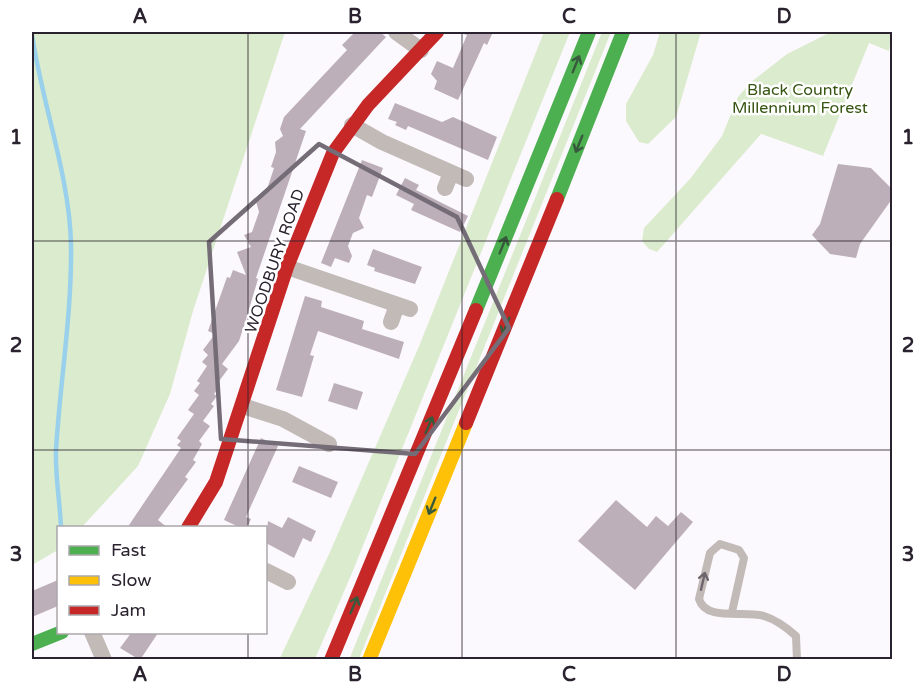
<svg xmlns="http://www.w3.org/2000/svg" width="924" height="691" viewBox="0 0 924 691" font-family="'Varela Round',sans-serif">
	<rect width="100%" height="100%" fill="#fcf9fe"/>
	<!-- green -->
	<path fill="#dbebcd" d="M32 32H285L193 311 170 394 138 466 82 527 58 528V550L32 565Z
		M544 32H570L352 573 315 659 279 660 330 552 420 344Z
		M602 32H611L359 659 349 660Z
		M660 32H701L676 117 648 144 639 142 626 121V104L653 55Z
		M831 32H892L889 51 869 43 823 156 761 134 657 252 649 249 642 241 644 228 690 179 722 136 738 97 751 82 787 54Z"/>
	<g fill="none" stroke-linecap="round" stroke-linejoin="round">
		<!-- stream -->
		<path stroke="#99d0eb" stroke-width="4.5" d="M32 35C42 103 70 178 71 245 72 314 60 382 56 450 55 475 60 502 61 528"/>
	</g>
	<!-- building -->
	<path fill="#bdafb9" d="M355 32H380L386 37 300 129 306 131 256 278 258 279 245 323 239 341 222 364 228 369 217 384 220 386 214 394 217 396 211 404 214 406 203 421 210 426 199 441 202 444 193 460 196 462 185 477 188 479 158 520 168 528H127L181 448 177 445 181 441 177 438 194 414 188 410 199 395 194 391 200 383 197 381 207 366 202 362 208 355 203 350 215 334 208 331 227 277 230 278 233 270 246 275 237 252 251 247 244 235 252 232 259 212 255 198 265 195 274 168 271 167 276 152 275 142 283 136 280 129 284 117 347 50 342 45Z
		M458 32H493L487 45 484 43 458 100 434 89 437 81 431 74 437 61 453 68 467 35Z
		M395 103 442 122 453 117 497 137 488 160 408 126 406 130 395 125 397 122 388 119Z
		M362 160 383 168 372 197 367 195 359 218 364 228 353 233 348 246 352 256 349 263 335 258 331 267 321 263Z
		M838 164 871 168 892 189V199L860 244 856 258 830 254 812 235 820 224Z
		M405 178 419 185 416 190 468 216 460 232 411 210 414 204 396 195Z
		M373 249 422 267 415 284 374 271 375 268 367 265Z
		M305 296 322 301 321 307 364 321 362 329 404 342 399 359 318 331 310 355 314 356 302 397 276 390Z
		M334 383 363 392 357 410 328 401Z
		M261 438 278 446 246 517 251 519 247 528H241L224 520Z
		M299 466 338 482 331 498 292 482Z
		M616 500 647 527 656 516 668 526 681 512 693 522 635 590 578 541Z
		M288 517 316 531 311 542 303 538 294 558 266 543 268 521 282 528Z
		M58 580V606L32 617V591Z
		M131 633H158L140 660 120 648Z"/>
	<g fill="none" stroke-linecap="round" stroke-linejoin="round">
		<!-- lane -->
		<path stroke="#c2bab7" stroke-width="8" d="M732 612 744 558 739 550 720 544 710 553 699 599C706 622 744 610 764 616 777 620 786 627 796 636L797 660"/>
		<!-- street -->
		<path stroke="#c2bab7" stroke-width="16" d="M396 32 421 50
			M352 125 382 142 466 179
			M445 188 451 173
			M287 267 410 309
			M391 322 397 305
			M243 406 283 419 329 444
			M266 571 288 582
			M92 632 104 660"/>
		<!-- fast -->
		<path stroke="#4caf50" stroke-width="14" d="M557 199 623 32
			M476 310 589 32
			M32 644 62 632"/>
		<!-- slow -->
		<path stroke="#ffc107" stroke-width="14" d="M369 660 466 423"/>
		<!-- jam -->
		<path stroke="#c62828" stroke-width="14" d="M466 423 557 199
			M188 528 216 482 287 267 333 153 368 105 437 32
			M331 660 476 310"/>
	</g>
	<!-- one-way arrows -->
	<defs><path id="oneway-shaft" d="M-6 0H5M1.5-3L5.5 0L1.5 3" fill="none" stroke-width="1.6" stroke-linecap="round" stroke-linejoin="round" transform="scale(1.5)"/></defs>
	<g stroke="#385a3c">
		<use href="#oneway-shaft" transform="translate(576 64) rotate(-68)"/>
		<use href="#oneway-shaft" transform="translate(579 144) rotate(112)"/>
		<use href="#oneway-shaft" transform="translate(503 245) rotate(-68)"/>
		<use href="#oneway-shaft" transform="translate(506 326) rotate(112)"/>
		<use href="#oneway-shaft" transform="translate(429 425) rotate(-67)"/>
		<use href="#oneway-shaft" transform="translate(432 506) rotate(112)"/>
		<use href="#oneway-shaft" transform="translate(354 605) rotate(-67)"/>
	</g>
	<use stroke="#6e666c" href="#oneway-shaft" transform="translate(703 581) rotate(-77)"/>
	<!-- marked area -->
	<path fill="none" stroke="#746d77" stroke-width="4.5" stroke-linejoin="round" d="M319 144 457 217 509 328 415 454 221 439 209 242Z"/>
	<!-- grid -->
	<path fill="none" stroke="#2a222e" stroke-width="1.5" stroke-opacity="0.55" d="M248 32V528M462 32V660M676 32V660M32 241H892M32 450H892M248 632V660"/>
	<g text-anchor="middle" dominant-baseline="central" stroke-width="5" stroke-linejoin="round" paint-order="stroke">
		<!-- park labels -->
		<g font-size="16" fill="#375512" stroke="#fff">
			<text x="800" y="90">Black Country<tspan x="800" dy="18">Millennium Forest</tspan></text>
		</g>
		<!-- street labels -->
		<g font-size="16" fill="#2a222e" stroke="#fff">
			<text transform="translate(275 261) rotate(-71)">WOODBURY ROAD</text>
		</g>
	</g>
	<!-- border -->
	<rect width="924" height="691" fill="none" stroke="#ffffff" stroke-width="66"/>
	<!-- legend -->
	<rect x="57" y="526" width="210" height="108" fill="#ffffff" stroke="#aaa7ab" stroke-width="1.5"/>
	<rect x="69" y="546" width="30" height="9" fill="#4caf50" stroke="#aaa7ab" stroke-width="1.5"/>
	<text x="111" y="556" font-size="18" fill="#2a222e">Fast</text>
	<rect x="69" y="576" width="30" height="9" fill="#ffc107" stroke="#aaa7ab" stroke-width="1.5"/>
	<text x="111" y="586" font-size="18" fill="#2a222e">Slow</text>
	<rect x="69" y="606" width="30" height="9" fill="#c62828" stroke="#aaa7ab" stroke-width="1.5"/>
	<text x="111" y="616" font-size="18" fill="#2a222e">Jam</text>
	<rect x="33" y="33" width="858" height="625" fill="none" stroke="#2a222e" stroke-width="2"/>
	<g font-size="20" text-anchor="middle" font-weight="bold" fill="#2a222e">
		<text x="140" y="23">A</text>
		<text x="355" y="23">B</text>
		<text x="569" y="23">C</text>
		<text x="784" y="23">D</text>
		<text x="16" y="144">1</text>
		<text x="908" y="144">1</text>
		<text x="16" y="352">2</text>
		<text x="908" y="352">2</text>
		<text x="16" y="561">3</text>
		<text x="908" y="561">3</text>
		<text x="140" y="681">A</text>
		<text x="355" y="681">B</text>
		<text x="569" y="681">C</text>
		<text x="784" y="681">D</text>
	</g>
</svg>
